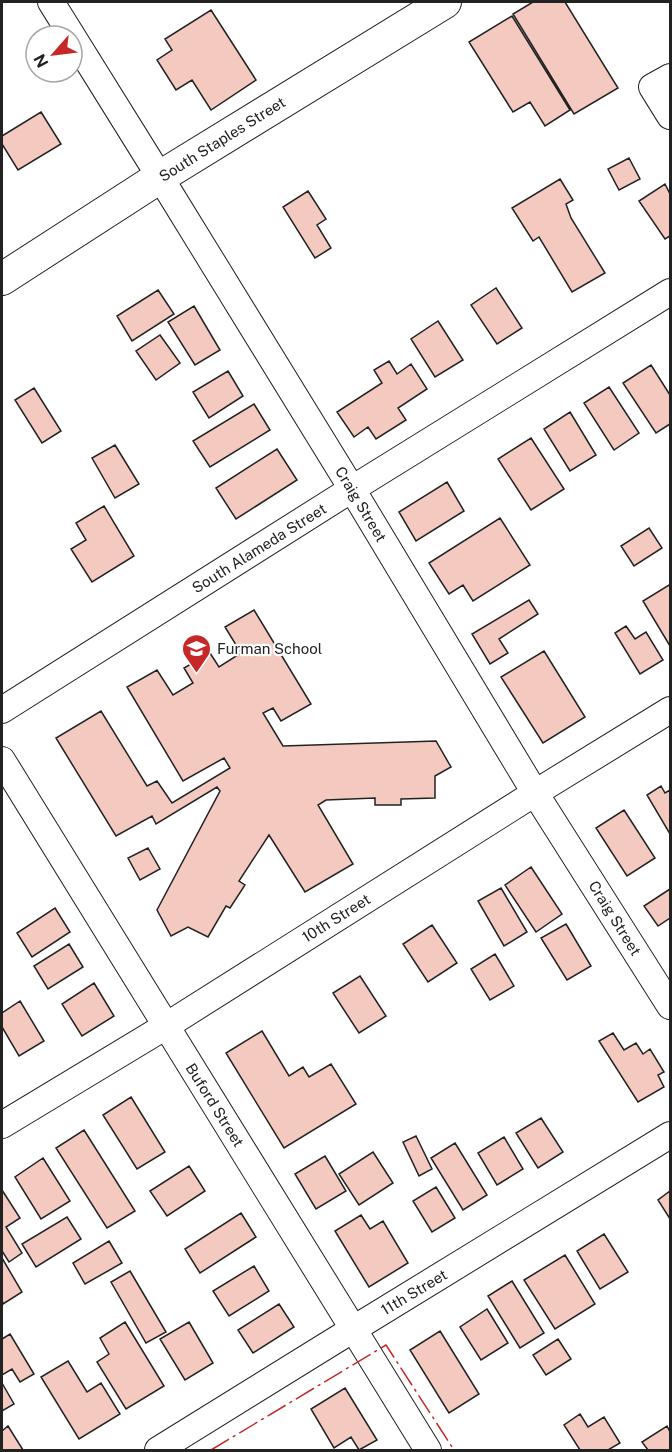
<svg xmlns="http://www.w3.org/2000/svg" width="672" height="1452" viewBox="0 0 672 1452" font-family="'Public Sans',sans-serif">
	<rect width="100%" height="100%" fill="#fff"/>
	<!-- building -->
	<path fill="#f3c9c0" stroke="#222" stroke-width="1.5" d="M533 2H565L618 88 574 114 513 14Z
		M211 10 256 80 211 110 192 80 176 90 157 60 172 50 165 39Z
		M512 16 570 110 545 126 530 102 513 112 469 42Z
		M41 112 61 144 18 170 2 144V136Z
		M629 158 640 179 619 190 608 169Z
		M560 179 573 200 566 204 571 218 605 273 572 292 539 237 533 241 512 208Z
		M665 184 670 194V236L665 239 639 201Z
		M308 191 326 219 317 225 331 248 315 258 283 207Z
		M496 288 522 328 497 344 471 305Z
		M158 290 174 314 132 341 117 316Z
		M194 306 220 350 195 365 168 322Z
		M438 321 463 360 435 377 411 339Z
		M160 335 180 363 156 380 136 351Z
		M389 361 397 374 411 364 427 389 398 408 406 420 376 439 368 427 354 437 337 412 382 383 374 370Z
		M651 365 670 395V424L656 433 623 383Z
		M228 371 243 396 209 418 193 392Z
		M609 387 639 433 614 450 584 403Z
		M34 388 61 431 42 443 15 400Z
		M254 404 270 430 210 467 193 441Z
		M570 412 596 455 570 471 544 429Z
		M531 438 564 489 531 510 498 459Z
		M115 445 139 484 115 498 92 458Z
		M277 449 297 480 236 519 216 488Z
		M447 482 464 511 416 541 399 512Z
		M104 506 134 556 92 582 71 549 86 540 76 523Z
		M500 518 530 565 473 601 463 585 449 594 429 563Z
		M649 528 662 548 634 566 621 546Z
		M669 585 670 587V646L643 601Z
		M529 600 538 614 499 639 508 653 490 664 472 634Z
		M254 610 311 704 281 721 273 708 263 713 283 746 436 741 451 767 435 776V798L401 799V805H375V798L326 800 318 805 353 864 305 892 269 835 239 881 245 885 230 908 226 906 208 937 188 927 171 936 157 910 220 791 217 787 156 824 152 816 116 836 56 738 101 711 147 786 157 781 172 803 230 768 224 758 183 781 127 687 157 670 173 695 193 683 184 668 210 653 219 667 241 653 225 627Z
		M626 626 635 639 646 632 663 660 640 674 615 633Z
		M544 651 585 717 543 743 501 677Z
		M661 786 665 793 670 790V834L647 795Z
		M624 810 655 858 627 876 596 828Z
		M148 848 160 869 140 880 128 858Z
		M531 867 562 914 536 932 505 885Z
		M501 888 527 932 504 946 478 901Z
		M670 889V918L658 926 644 906Z
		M55 908 70 932 32 957 17 933Z
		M566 924 591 966 567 980 541 938Z
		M432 925 457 963 428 982 403 944Z
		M69 944 83 967 48 989 34 966Z
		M495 954 514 986 490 1000 471 969Z
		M360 976 386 1016 359 1033 333 993Z
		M94 983 114 1016 82 1036 62 1004Z
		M20 1001 44 1041 19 1056 2 1027V1013Z
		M262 1031 289 1076 303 1067 309 1077 331 1064 356 1104 284 1148 226 1053Z
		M613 1033 624 1050 636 1043 643 1054 650 1049 664 1072 658 1075 664 1087 638 1102 599 1041Z
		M131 1097 165 1152 137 1169 103 1115Z
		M541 1118 563 1152 538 1168 516 1133Z
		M84 1130 135 1211 107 1228 56 1148Z
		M416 1136 432 1169 419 1176 403 1142Z
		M504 1137 523 1169 497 1185 478 1153Z
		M455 1143 487 1195 463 1210 431 1158Z
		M373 1152 393 1183 359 1205 339 1174Z
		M325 1156 346 1191 316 1209 295 1174Z
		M43 1158 70 1201 41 1219 15 1177Z
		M189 1166 205 1191 167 1216 150 1191Z
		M436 1187 455 1218 432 1232 413 1201Z
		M2 1190 20 1218 6 1227 22 1253 9 1262 2 1251Z
		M670 1191V1219L658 1200Z
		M241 1213 256 1237 200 1273 185 1249Z
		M361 1215 370 1229 383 1221 408 1263 369 1287 335 1231Z
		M67 1217 81 1239 36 1267 22 1244Z
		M604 1234 628 1272 600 1289 577 1251Z
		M109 1241 122 1263 85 1284 73 1263Z
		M565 1255 595 1304 555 1329 524 1280Z
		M2 1258 22 1292 3 1304 2 1300Z
		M254 1266 269 1291 229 1316 213 1291Z
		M130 1271 166 1332 146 1343 111 1282Z
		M512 1281 544 1333 520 1348 488 1296Z
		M279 1304 294 1327 253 1353 238 1330Z
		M487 1309 508 1343 481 1360 460 1327Z
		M125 1322 164 1386 126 1409 97 1362 109 1354 100 1338Z
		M189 1322 213 1363 185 1380 160 1339Z
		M440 1331 479 1394 449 1413 410 1350Z
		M10 1334 34 1374 20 1382 12 1369 2 1375V1339Z
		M558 1339 571 1359 546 1375 533 1355Z
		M68 1361 87 1392 101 1383 120 1414 79 1439 41 1377Z
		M2 1383 14 1404 2 1411Z
		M345 1388 377 1440 359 1450 351 1437 334 1448 311 1409Z
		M580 1414 588 1427 604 1417 620 1443 608 1450H580L564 1425Z
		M8 1426 23 1450H2V1431Z
		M667 1426 670 1432V1450H648L642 1442Z"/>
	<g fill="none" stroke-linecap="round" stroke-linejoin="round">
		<defs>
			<path id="minor" d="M51 2 160 177 352 489 535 793 670 1006
				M670 77 652 87 670 116
				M2 710 352 489 670 292
				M2 760 428 1450
				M2 1125 166 1026 535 793 670 710
				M158 1450 334 1341 670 1135"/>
			<path id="major" d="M2 279 160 177 445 2"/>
		</defs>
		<!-- minor casing -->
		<use href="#minor" stroke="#222" stroke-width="28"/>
		<!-- major casing -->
		<use href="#major" stroke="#222" stroke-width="34"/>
		<!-- minor -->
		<use href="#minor" stroke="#fff" stroke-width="26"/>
		<!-- major -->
		<use href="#major" stroke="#fff" stroke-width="32"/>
		<!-- power -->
		<path stroke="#c62828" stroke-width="1.5" stroke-dasharray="21 4.5 3 4.5" stroke-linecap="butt" d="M211 1450 386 1345 454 1450"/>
	</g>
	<!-- icons -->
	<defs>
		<symbol id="school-pin" viewBox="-11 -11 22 30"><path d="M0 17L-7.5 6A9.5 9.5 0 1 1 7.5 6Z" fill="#c62828" stroke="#fff"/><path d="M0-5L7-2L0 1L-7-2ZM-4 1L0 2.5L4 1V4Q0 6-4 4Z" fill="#fff"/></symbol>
	</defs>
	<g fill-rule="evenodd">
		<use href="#school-pin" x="180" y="632" width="33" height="45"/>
	</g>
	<g text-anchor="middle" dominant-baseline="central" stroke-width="4.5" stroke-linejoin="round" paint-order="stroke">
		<!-- street labels -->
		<g font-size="15" fill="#222" stroke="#fff">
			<text transform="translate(222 139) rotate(-32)">South Staples Street</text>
			<text transform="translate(361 504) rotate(59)">Craig Street</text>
			<text transform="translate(259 548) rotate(-32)">South Alameda Street</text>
			<text transform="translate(336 918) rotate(-32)">10th Street</text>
			<text transform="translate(615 918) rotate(58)">Craig Street</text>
			<text transform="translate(215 1105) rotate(58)">Buford Street</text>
			<text transform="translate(414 1292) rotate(-31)">11th Street</text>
		</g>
		<!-- poi labels -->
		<g font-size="15" fill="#222" stroke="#fff" text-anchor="start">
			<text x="217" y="648">Furman School</text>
		</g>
	</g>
	<!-- border -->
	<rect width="672" height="1452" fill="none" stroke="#222222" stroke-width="6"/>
	<!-- north arrow -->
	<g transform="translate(54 54) rotate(242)"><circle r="28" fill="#ffffff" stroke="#a7a7a7" stroke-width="1.5"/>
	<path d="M0-4.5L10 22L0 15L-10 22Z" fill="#c62828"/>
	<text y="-9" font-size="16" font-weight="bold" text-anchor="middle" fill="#222222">N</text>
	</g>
</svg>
